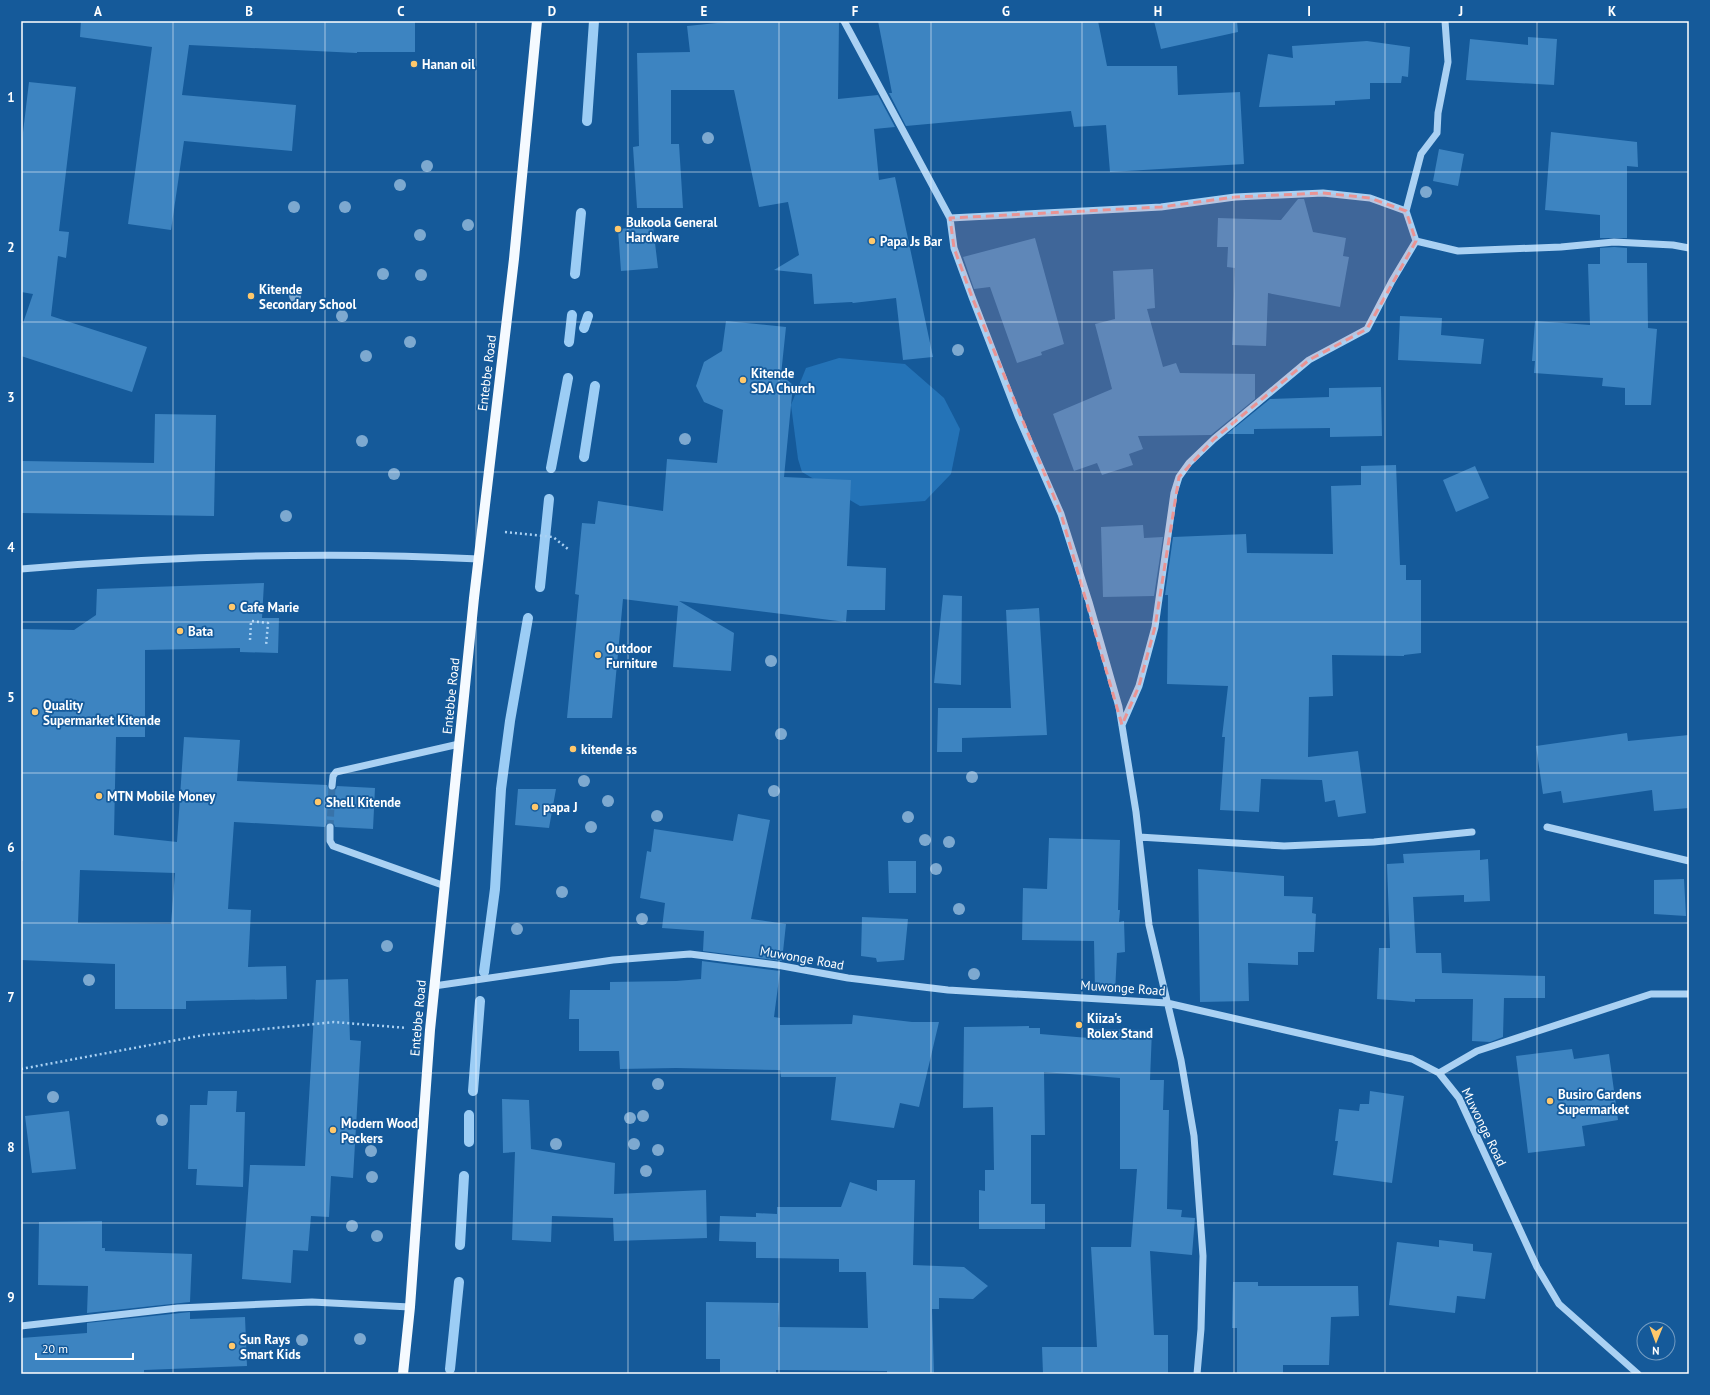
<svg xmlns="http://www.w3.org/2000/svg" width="1710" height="1395" viewBox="0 0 1710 1395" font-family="'PT Sans',sans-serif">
	<rect width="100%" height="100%" fill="#155a9a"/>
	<!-- green -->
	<path fill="#2473b7" d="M839 358 905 364 944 398 960 429 951 474 925 501 860 506 802 472 798 459 791 405 806 368Z"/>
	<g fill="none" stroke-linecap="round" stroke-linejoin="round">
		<!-- stream -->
		<path stroke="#9ccdf5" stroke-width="10" d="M587 121 594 21
			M575 274 581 213
			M584 328 588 316
			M569 342 572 315
			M584 457 595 386
			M551 468 568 378
			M540 587 549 499
			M484 972 495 889 501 789 510 721 528 618
			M473 1091 480 1001
			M469 1115V1142
			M460 1245 464 1176
			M450 1369 459 1282"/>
	</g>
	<!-- building -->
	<path fill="#3d84c1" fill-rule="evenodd" d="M81 21H415V52H357V53L189 45 182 95 296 105 292 151 184 141 171 230 128 224 152 47 80 37Z
		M726 21H839L838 99 878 95 895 127 874 129 879 180 895 177 933 357 903 360 896 298 853 303 852 302 814 304 812 274 774 270 799 255 788 202 759 207 734 90H671V144H679L683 208H637L633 147 639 146 637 53 690 52 687 26 727 22Z
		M878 21H1098L1107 66H1177L1178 95 1240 92 1244 164 1110 172 1106 125 1074 127 1071 111 906 126 889 93H892Z
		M1154 21H1237L1238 32 1161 49Z
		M1528 37 1557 39 1554 85 1466 80 1470 39 1528 45Z
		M1367 41 1410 47 1408 77 1402 76 1401 83H1370V99L1335 101V105L1259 107 1268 54 1293 58 1292 46Z
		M29 82 76 87 59 231 69 232 66 258 58 256 51 316 147 347 132 392 21 356V329L33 294 21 292V149Z
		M1551 132 1637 142 1638 167 1627 166V238H1600V215L1545 210Z
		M1439 149 1464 154 1458 186 1433 181Z
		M1298 199H1304L1313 232 1346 238 1343 256 1349 257 1340 307 1268 293 1266 346 1232 345 1235 268 1227 267 1228 247H1217L1218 218 1281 220Z
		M653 226 658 268 621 271 618 229Z
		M1035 238 1064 344 1041 352 1042 355 1017 363 990 287 974 289 963 257Z
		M1614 247 1627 248V263H1647L1648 328 1657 329 1651 405H1625V388L1602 386 1603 378 1534 373 1535 361H1532L1535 321 1590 325 1588 264H1600V248Z
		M1153 269 1155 308 1147 309 1163 367 1176 363 1180 373 1255 374V399L1211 435 1138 436 1143 449 1129 454 1133 465 1102 475 1097 463 1074 471 1053 414 1112 389 1095 324 1115 319 1113 271Z
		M1400 316 1442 318 1441 335 1484 339 1481 364 1398 360Z
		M726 321 786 327 781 375 793 385 784 477 851 480 847 566 886 568 885 610H847L846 622 679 601 734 633 731 671 673 667 678 606 623 599 612 718H567L579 595 575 594 582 523 595 524 598 501 663 511 667 459 717 463 723 410 704 402 696 386 704 362 722 351Z
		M1381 387 1382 436 1330 437V428L1254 429V434H1227L1270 399 1329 397V388Z
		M155 414 216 415 214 516 21 513 22 461 154 463Z
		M1396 465 1400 565H1406V580H1421V653L1404 655V656L1332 655 1333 696 1309 697 1308 757 1358 751 1366 813 1338 817 1335 800 1325 802 1322 780 1261 779 1259 812 1220 810 1225 737H1222L1228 686 1167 684 1168 595H1165L1173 537 1246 534 1247 553 1333 554 1331 486 1361 485V466Z
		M1475 466 1489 498 1456 512 1443 480Z
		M1143 525 1144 538 1163 537 1154 596 1103 597 1101 527Z
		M264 583 262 618H279L278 653 240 652V648L145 650V737H116L114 835 177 842 184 737 240 740 237 781 327 785 329 790 332 791 336 789 337 786 375 788 373 829 335 827 334 824 330 822 327 823 325 827 234 822 228 909 251 910 248 967 286 966 287 999 186 1001V1009H115V964L21 960 23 861H21V629L74 630 96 615 97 589ZM80 870 175 873 171 924 78 923Z
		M943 595 962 596 961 685 934 683Z
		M1039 608 1047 735 962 738V752H937L938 708H1011L1006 610Z
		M1627 733 1628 741 1689 735V808L1654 811 1652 790 1563 803 1561 791 1543 794 1536 746Z
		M518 789H556L549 828 515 825Z
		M738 814 770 820 751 919 786 924 782 961 703 951 704 931 662 928 665 903 640 898 647 851 651 852 654 829 733 841Z
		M1049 838 1120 840 1118 910H1120L1119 922 1124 921 1125 952 1117 953 1115 992H1095L1094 941 1022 940 1023 888 1047 889Z
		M1480 850V860L1488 859 1490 901 1464 902V895L1413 897 1416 953H1441L1442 973 1545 976V998H1504L1503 1037 1490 1042 1472 1041 1473 999H1415V1002L1377 999 1379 948H1390L1387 864 1404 863 1403 854Z
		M888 861H916V893H889Z
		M1198 869 1284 876V896L1313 897 1312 913 1316 914 1314 952H1298V965L1248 963 1249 1001 1200 1002Z
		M1684 879 1686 916 1654 914V880Z
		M862 917 908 919 904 960 877 962 876 958 861 956Z
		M702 961 780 971 774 1017 780 1018V1025L852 1024 853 1015 912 1022H939L919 1107 900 1103 894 1128 831 1120 836 1077H781L780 1070 676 1068 620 1069 619 1051H579V1019H569L570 990H610V982L676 981 701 979Z
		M348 979 350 1040 361 1041 353 1178 331 1176 329 1217 311 1216 308 1251 293 1250 291 1283 242 1279 250 1165 305 1166 316 980Z
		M1029 1026V1028H1040V1034L1089 1038 1090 1029 1152 1030 1150 1080H1164L1163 1110H1169L1167 1209 1182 1210 1181 1217 1195 1218 1192 1255 1150 1251 1154 1335H1168V1374H1043L1042 1347H1097L1091 1247H1131L1137 1169H1120V1078L1044 1072 1045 1135H1031V1204H1045V1229H979V1190L985 1191V1170H994L993 1107 963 1108 964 1027Z
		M1572 1049 1574 1059 1609 1054 1618 1120 1582 1126 1585 1146 1528 1153 1516 1056Z
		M208 1091H237L236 1112H245L243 1187 196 1185 197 1169H188L190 1105H207Z
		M1370 1091 1404 1096 1392 1183 1333 1175 1338 1141H1335L1339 1109 1359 1111 1360 1104H1369Z
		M502 1099 529 1100 531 1149 615 1163 614 1194 706 1190 707 1238 614 1241 613 1218 552 1216 551 1242 512 1240 515 1152 503 1153Z
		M69 1111 76 1169 32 1173 25 1116Z
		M877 1180H915L913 1265 964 1267 988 1286 973 1299 939 1298V1309H932L934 1374H887V1371L776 1370V1374H720V1359H706V1302L779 1303 778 1327 868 1328 866 1272H839V1259L756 1258V1242L719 1241 720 1216 756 1217V1213L777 1214V1207H841L850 1182 877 1191Z
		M102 1221V1248H105V1251L192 1254 190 1302 87 1313 88 1286 38 1285 39 1222Z
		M1439 1240 1473 1244V1251L1492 1253 1485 1299 1457 1296 1455 1313 1389 1305 1397 1242 1439 1247Z
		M1233 1282H1258V1286H1358L1359 1316 1331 1317 1329 1365H1283V1374H1237V1328H1232Z
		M190 1312V1319L245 1317 247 1366 144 1370V1374H21V1338L87 1333V1323Z"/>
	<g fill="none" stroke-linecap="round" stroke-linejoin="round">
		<!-- minor-tunnel -->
		<path stroke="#3873a9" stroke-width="7" stroke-dasharray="7 3.5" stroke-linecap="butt" d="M330 827 332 786"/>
		<!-- path -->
		<path stroke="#aad1f3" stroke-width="2.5" stroke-dasharray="2 3" stroke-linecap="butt" d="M505 532 553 537 568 549
			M250 640 251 621 268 623 266 646
			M21 1069 204 1035 334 1022 407 1028"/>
		<!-- minor -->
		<path stroke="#aad1f3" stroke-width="7" d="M844 21 950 218 1161 207 1235 197 1323 193 1370 198 1406 211 1416 241 1458 251 1561 247 1614 242 1673 245 1689 248
			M1406 211 1421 154 1437 133 1438 113 1448 62 1445 21
			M950 218 954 248 972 297 1018 416 1061 514 1089 602 1119 707 1136 812 1149 925 1181 1060 1194 1136 1203 1256 1201 1329 1197 1374
			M21 569C173 556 327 551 479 559
			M1122 725 1139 686 1155 627 1174 493 1179 477 1189 463 1214 439 1309 360 1367 329 1392 281 1416 241
			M332 786 333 776 336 772 459 744
			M330 827V841L333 846 445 886
			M1547 827 1689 861
			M1139 837 1284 846 1374 842 1472 832
			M434 986 613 960 690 954 777 965 848 978 948 990 1167 1003 1412 1059 1439 1073 1459 1098 1537 1267 1559 1304 1638 1374
			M1439 1073 1477 1051 1651 994H1689
			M21 1326 178 1308 312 1302 410 1307"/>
		<!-- major -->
		<path stroke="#f5faff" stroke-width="10" d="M403 1374 410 1307 430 1030 474 598 514 259 537 21"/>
	</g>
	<!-- trees -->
	<g fill="#7da9d0">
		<circle cx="708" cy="138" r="6"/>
		<circle cx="427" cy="166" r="6"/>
		<circle cx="400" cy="185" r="6"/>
		<circle cx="1426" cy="192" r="6"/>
		<circle cx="294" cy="207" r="6"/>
		<circle cx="345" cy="207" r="6"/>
		<circle cx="468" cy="225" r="6"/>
		<circle cx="420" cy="235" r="6"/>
		<circle cx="383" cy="274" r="6"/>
		<circle cx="421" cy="275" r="6"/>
		<circle cx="295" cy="296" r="6"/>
		<circle cx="342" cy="316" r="6"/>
		<circle cx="410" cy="342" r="6"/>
		<circle cx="958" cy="350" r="6"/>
		<circle cx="366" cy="356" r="6"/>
		<circle cx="685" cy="439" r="6"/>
		<circle cx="362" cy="441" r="6"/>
		<circle cx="394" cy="474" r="6"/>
		<circle cx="286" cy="516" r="6"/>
		<circle cx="771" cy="661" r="6"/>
		<circle cx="781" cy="734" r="6"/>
		<circle cx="972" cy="777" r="6"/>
		<circle cx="584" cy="781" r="6"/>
		<circle cx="774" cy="791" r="6"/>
		<circle cx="608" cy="801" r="6"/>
		<circle cx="657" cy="816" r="6"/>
		<circle cx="908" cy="817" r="6"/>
		<circle cx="591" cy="827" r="6"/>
		<circle cx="925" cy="840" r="6"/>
		<circle cx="949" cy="842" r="6"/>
		<circle cx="936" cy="869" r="6"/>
		<circle cx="562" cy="892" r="6"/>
		<circle cx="959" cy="909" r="6"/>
		<circle cx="642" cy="919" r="6"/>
		<circle cx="517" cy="929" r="6"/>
		<circle cx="387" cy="946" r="6"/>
		<circle cx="974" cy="974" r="6"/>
		<circle cx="89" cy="980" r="6"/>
		<circle cx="658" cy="1084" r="6"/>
		<circle cx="53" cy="1097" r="6"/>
		<circle cx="643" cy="1116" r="6"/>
		<circle cx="630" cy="1118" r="6"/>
		<circle cx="162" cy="1120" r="6"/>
		<circle cx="556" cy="1144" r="6"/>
		<circle cx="634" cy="1144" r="6"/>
		<circle cx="658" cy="1150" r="6"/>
		<circle cx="371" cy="1151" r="6"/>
		<circle cx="646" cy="1171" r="6"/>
		<circle cx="372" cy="1177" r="6"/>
		<circle cx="352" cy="1226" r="6"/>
		<circle cx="377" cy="1236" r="6"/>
		<circle cx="360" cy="1339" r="6"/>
		<circle cx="302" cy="1340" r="6"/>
	</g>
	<!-- marked area -->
	<path fill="#ea9494" fill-opacity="0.2" stroke="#ea9494" stroke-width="3" stroke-dasharray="8 5" stroke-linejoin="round" d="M1323 193 1370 198 1406 211 1416 241 1367 329 1309 360 1214 439 1179 477 1155 627 1139 686 1122 725 1061 514 972 297 954 248 950 218 1161 207 1235 197Z"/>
	<!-- grid -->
	<path fill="none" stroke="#fff" stroke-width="1" stroke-opacity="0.55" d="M173 21V1374M325 21V1374M476 21V1374M628 21V1374M779 21V1374M931 21V1374M1082 21V1374M1234 21V1374M1385 21V1374M1537 21V1374M21 172H1689M21 322H1689M21 472H1689M21 622H1689M21 773H1689M21 923H1689M21 1073H1689M21 1223H1689"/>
	<!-- markers -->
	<g fill="#ffc86b" stroke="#155a9a" stroke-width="1.5">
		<circle cx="414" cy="64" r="4"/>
		<circle cx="618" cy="229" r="4"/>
		<circle cx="872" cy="241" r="4"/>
		<circle cx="251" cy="296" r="4"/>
		<circle cx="743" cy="380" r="4"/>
		<circle cx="232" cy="607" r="4"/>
		<circle cx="180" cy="631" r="4"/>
		<circle cx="598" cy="655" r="4"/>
		<circle cx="35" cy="712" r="4"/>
		<circle cx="573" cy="749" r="4"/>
		<circle cx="99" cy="796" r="4"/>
		<circle cx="318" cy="802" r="4"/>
		<circle cx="535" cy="807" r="4"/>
		<circle cx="1079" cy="1025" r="4"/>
		<circle cx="1550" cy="1101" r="4"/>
		<circle cx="333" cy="1130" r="4"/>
		<circle cx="232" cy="1346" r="4"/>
	</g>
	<g text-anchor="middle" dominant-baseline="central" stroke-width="3.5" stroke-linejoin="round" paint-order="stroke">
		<!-- poi labels -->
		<g font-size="13" font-weight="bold" fill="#fff" stroke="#155a9a" text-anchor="start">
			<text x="422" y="64">Hanan oil</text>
			<text x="626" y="222">Bukoola General<tspan x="626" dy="15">Hardware</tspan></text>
			<text x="880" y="241">Papa Js Bar</text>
			<text x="259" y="289">Kitende<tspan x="259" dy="15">Secondary School</tspan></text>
			<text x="751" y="373">Kitende<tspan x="751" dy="15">SDA Church</tspan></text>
			<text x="240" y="607">Cafe Marie</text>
			<text x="188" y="631">Bata</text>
			<text x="606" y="648">Outdoor<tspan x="606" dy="15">Furniture</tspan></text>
			<text x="43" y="705">Quality<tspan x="43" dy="15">Supermarket Kitende</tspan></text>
			<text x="581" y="749">kitende ss</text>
			<text x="107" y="796">MTN Mobile Money</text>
			<text x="326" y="802">Shell Kitende</text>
			<text x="543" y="807">papa J</text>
			<text x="1087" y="1018">Kiiza's<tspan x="1087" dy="15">Rolex Stand</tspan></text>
			<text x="1558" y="1094">Busiro Gardens<tspan x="1558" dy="15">Supermarket</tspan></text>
			<text x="341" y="1123">Modern Wood<tspan x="341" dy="15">Peckers</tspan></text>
			<text x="240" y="1339">Sun Rays<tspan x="240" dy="15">Smart Kids</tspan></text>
		</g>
		<!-- street labels -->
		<g font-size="13" fill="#fff" stroke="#155a9a">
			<text transform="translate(487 373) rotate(-83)">Entebbe Road</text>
			<text transform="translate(451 696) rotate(-84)">Entebbe Road</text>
			<text transform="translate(802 958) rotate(10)">Muwonge Road</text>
			<text transform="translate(1123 988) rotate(4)">Muwonge Road</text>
			<text transform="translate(418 1018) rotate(-85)">Entebbe Road</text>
			<text transform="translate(1484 1127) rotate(64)">Muwonge Road</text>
		</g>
	</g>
	<!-- border -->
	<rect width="1710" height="1395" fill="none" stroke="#155a9a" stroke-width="44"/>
	<!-- north arrow -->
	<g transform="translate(1656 1341) rotate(181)"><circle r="19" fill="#155a9a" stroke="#739cc2"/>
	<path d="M0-3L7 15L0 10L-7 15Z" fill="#ffc86b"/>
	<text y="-6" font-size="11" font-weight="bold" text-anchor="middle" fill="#ffffff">N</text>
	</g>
	<!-- scale -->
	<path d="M36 1353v6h97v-6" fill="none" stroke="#ffffff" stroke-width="2"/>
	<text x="42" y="1353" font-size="12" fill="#ffffff" stroke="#155a9a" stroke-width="3" paint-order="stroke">20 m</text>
	<rect x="22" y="22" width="1666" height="1351" fill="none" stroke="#fff" stroke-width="1.5"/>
	<g font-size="13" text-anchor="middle" font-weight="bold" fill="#fff">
		<text x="98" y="16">A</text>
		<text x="249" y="16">B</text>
		<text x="401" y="16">C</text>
		<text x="552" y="16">D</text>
		<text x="704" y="16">E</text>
		<text x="855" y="16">F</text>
		<text x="1006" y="16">G</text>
		<text x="1158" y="16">H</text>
		<text x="1309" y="16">I</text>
		<text x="1461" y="16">J</text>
		<text x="1612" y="16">K</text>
		<text x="11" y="102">1</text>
		<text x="11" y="252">2</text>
		<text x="11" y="402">3</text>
		<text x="11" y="552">4</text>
		<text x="11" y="702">5</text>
		<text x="11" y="852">6</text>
		<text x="11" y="1002">7</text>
		<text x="11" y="1152">8</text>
		<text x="11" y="1302">9</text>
	</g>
</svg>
